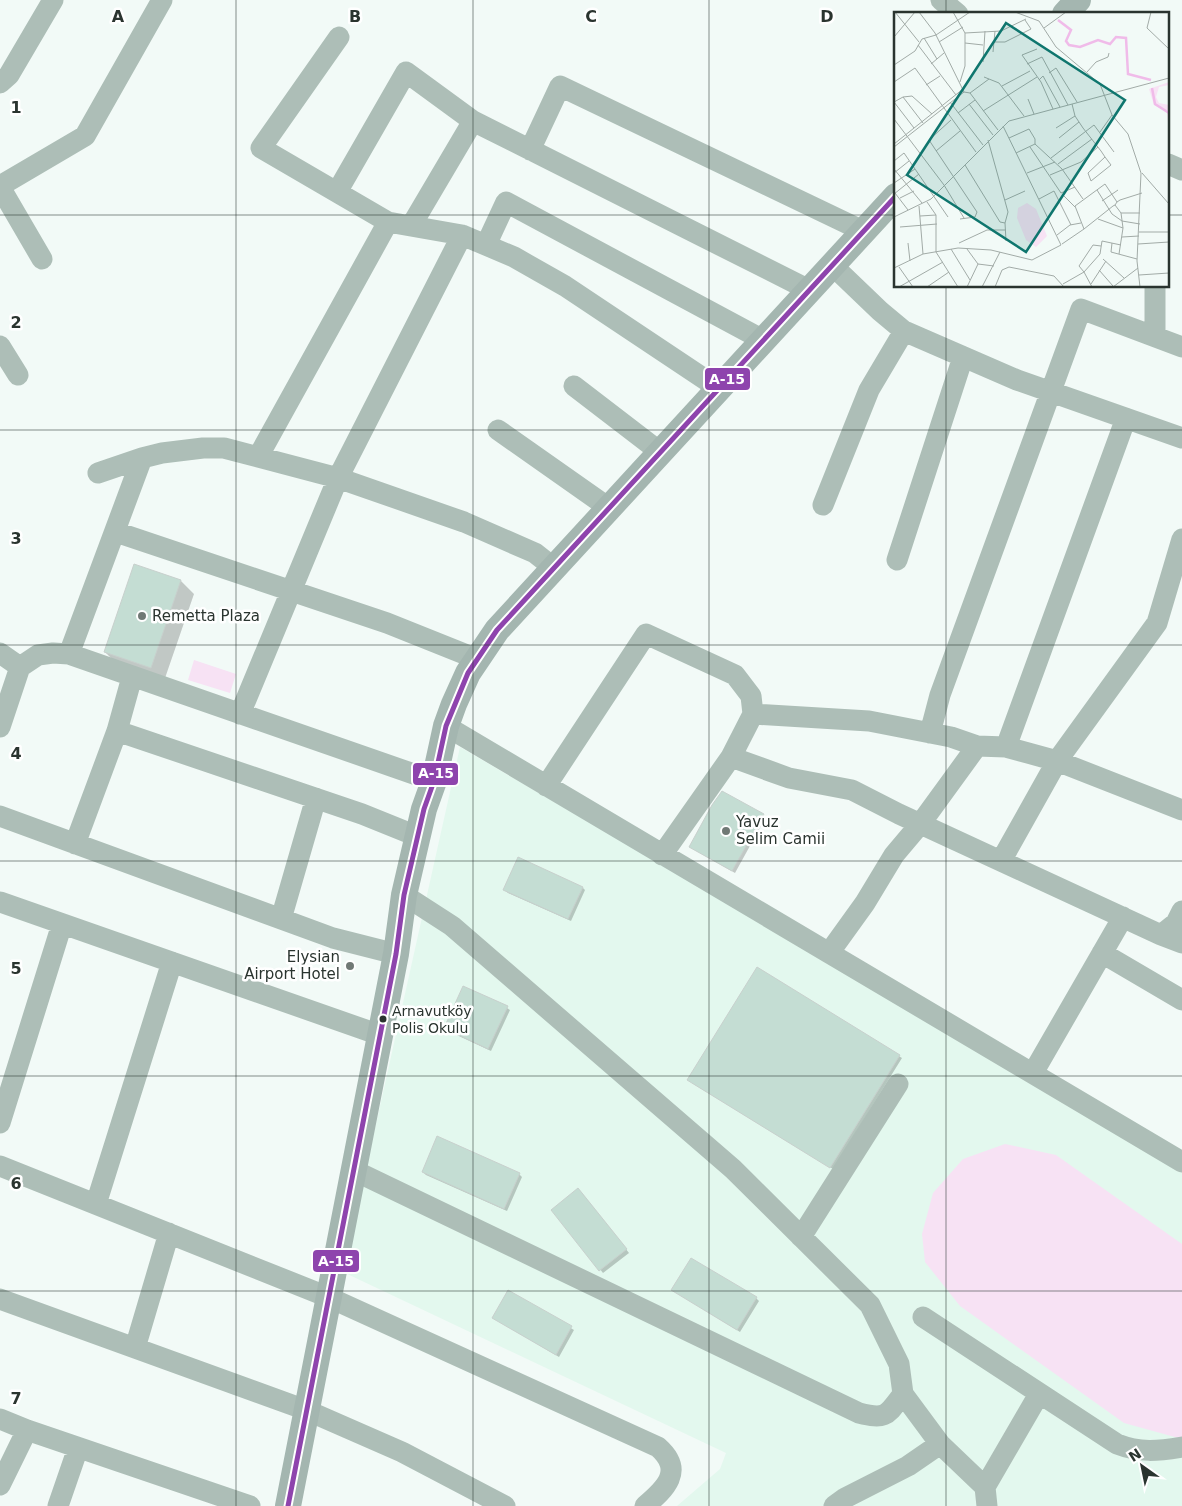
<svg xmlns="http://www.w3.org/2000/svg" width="1182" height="1506" viewBox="0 0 1182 1506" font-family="'DejaVu Sans',sans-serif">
	<rect width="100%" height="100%" fill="#f2faf7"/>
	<!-- built -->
	<path fill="#e3f8ee" d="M460 747 1182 1168V1506H677L720 1469 726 1453 343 1272Z"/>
	<!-- green -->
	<path fill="#f7e2f4" d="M194 660 236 674 230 693 188 680Z
		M1005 1144 1056 1155 1182 1244V1439L1124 1423 960 1306 925 1262 922 1234 933 1193 963 1159Z"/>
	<!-- shadow -->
	<path fill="#0003" d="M181 581 194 594 164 681 119 666 105 652Z
		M763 815 766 817 735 873 690 847Z
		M583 888 585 890 571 921 508 893 505 890Z
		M757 968 902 1058 833 1169 692 1083Z
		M507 1008 510 1010 491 1051 448 1031 445 1028Z
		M423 1172 519 1174 522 1177 507 1211 426 1175Z
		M581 1192 629 1253 603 1273 553 1210Z
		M673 1290 756 1298 759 1301 740 1332Z
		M509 1291 574 1330 559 1357 493 1318Z"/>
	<!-- building -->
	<path fill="#c4ddd3" stroke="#c8d0cd" d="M134 564 181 580 151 668 104 652Z
		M722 791 764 814 732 871 689 847 712 805Z
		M518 857 583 887 568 919 503 890Z
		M757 967 900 1055 830 1168 687 1080Z
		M463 986 508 1006 488 1049 444 1028Z
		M437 1136 520 1173 504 1209 422 1172Z
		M578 1188 627 1249 599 1271 551 1210Z
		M691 1258 757 1297 737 1330 671 1290Z
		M508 1290 572 1326 556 1355 492 1318Z"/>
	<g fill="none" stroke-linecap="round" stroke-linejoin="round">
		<!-- minor -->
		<path stroke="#adbeb7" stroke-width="21" d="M941 0 958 14
			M339 37 261 148 388 222 462 235 514 257 565 286 718 388
			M0 83 9 75 53 0
			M530 150 560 86 863 231
			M1168 164 1182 170
			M0 186 85 136 162 0
			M0 187 42 259
			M337 192 406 72 473 121 809 290
			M411 226 473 121
			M486 245 506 202 763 340
			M832 265 880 311 904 331 1017 380 1182 438
			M1155 336V286
			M0 346 18 375
			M574 386 660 452
			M498 430 609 508
			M258 457 388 222
			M98 473 142 458 162 453 203 448H224L338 478 464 522 535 553 554 568
			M823 505 869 390 904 331
			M116 532 387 623 477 659
			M897 560 963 357
			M0 653 20 667
			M69 654 142 458
			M240 714 338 478 462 235
			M753 714 869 721 951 737 977 746 1006 747 1057 761 1182 810
			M446 726 1182 1162
			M0 727 20 667 38 655 53 653 69 654 434 781
			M117 731 362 814 419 837
			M930 733 940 695 1081 309 1182 347
			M1006 747 1126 418
			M731 757 789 778 852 790 899 814 1161 935 1176 923 1182 911
			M546 786 646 634 735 675 751 696 753 714 731 757 662 855
			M0 816 333 938 396 954
			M75 844 117 731 132 677
			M1001 861 1057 761 1157 623 1182 539
			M0 902 380 1035
			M281 919 316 798
			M1161 935 1182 943
			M829 953 865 903 894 855 921 823 977 746
			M1102 953 1182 1000
			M1033 1073 1123 917
			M0 1123 62 924
			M0 1166 328 1297 658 1447C685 1471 665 1489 645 1506
			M353 1170 859 1413C887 1420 887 1415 903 1394L899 1364 870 1305 733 1169 452 926 404 895
			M96 1204 172 962
			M801 1237 898 1084
			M0 1299 306 1410 402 1452 505 1506
			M923 1317 1117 1444C1140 1453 1158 1451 1182 1447
			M135 1348 169 1233
			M903 1394 940 1444 985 1487 987 1506
			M0 1419 27 1430 250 1506
			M0 1485 27 1430
			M985 1487 1039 1394
			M58 1506 78 1448
			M834 1506 845 1498 908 1466 940 1444"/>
		<!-- major -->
		<path stroke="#a4b6b0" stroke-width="26" d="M1065 14 1078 0
			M288 1506 396 954 404 895 424 809 434 781 446 726 454 704 468 673 497 630 896 196"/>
		<defs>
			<path id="bus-1" d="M288 1506 396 954 404 895 424 809 434 781 446 726 468 673 497 630 896 196"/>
		</defs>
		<!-- bus-1 casing -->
		<use href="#bus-1" stroke="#fff" stroke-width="9"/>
		<!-- bus-1 -->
		<use href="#bus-1" stroke="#8e44ad" stroke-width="5"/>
	</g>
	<!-- grid -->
	<path fill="none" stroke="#2a342f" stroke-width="1" stroke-opacity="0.55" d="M236 0V1506M473 0V1506M709 0V1506M946 0V14M0 215H896M1168 215H1182M946 286V1506M0 430H1182M0 645H1182M0 861H1182M0 1076H1182M0 1291H1182"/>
	<!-- markers -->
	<g fill="#707975" stroke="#fff" stroke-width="2">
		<circle cx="142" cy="616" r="5"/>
		<circle cx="726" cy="831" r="5"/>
		<circle cx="350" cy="966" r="5"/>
	</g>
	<circle fill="#2a342f" stroke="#fff" stroke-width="2" cx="383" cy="1019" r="4.5"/>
	<g text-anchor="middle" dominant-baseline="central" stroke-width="5" stroke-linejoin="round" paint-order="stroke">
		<!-- bus labels -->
		<g font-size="14" fill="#2a342f" stroke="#fff" text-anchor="start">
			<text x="392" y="1011">Arnavutköy<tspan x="392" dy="17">Polis Okulu</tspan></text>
		</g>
		<!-- poi labels -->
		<g font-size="15" fill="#2a342f" stroke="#fff" text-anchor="start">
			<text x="152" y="616">Remetta Plaza</text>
			<text x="736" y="822">Yavuz<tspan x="736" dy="17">Selim Camii</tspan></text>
			<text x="340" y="957" text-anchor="end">Elysian<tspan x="340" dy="17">Airport Hotel</tspan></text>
		</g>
	</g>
	<!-- overview -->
	<g transform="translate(894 12)">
		<rect width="275" height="275" fill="#f2faf7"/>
		<path d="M275 70V73L265 75 262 85 265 91 275 93V120L273 100 260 93 255 77ZM133 191 142 197 153 224 142 235 132 228 123 206 124 196Z" fill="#f7e2f4"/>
		<path fill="none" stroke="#f0bbe9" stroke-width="2.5" d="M164 8 177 18 172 29 175 33 186 35 204 28 216 32 222 25 232 26 234 62 257 68M258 76 261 92 275 101"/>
		<path fill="none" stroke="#a2aba7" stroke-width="1" d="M1 0 25 30M25 0 41 21 70 80 76 81 104 118M59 0 71 21V54L66 70M121 0 145 9 162 35 206 72 218 103 234 122 247 161 243 249 246 275M257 0 253 16 275 37M150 16 172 0M71 21 107 19 132 7M0 25 21 0M30 26 43 47M45 30 69 15M99 30H111L137 17 131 8M71 31 89 33M24 33 62 83M143 37 128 43 147 70 159 97M99 40 101 19M89 50 91 19M37 52 50 41M133 52 148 45 174 93M0 53 21 39 28 27 42 23 76 0M193 60 202 50 214 45 215 41M155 61 162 56 183 90M90 65 105 71 130 104M145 68 149 64 166 95M0 70 21 56 82 140M32 73 46 64M108 74 136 59M76 81 95 67M9 85 18 84 38 102M134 87 140 102M0 90 9 85 29 111M0 90 20 116M56 90 89 133M75 92 99 123M178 92 181 104 189 116 207 139 211 145 217 153 197 169 194 161 211 145M89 99 143 65M64 101 81 88M0 107 50 173 70 206M57 108 35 128 83 200 81 205 66 207M162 116 181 104M206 120 218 103M115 126 135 117 141 127V132L122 141M165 126 185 110M0 132 69 77M141 132 168 157 189 187M0 135 70 80M136 135 167 181 181 175M42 139 66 119M157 146 200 113 220 140M0 149 10 141 54 205M164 152 198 127M71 153 106 210 111 211 114 200 94 128M0 157 28 191M0 161 15 149M133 161 161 150M248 161 275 192M156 163 187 150 204 135M0 171 21 157M203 178 218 202 228 209 246 212M160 179 177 213M1 181 14 198M0 182 25 162M168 182 181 195M6 186 20 179M145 187 160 179M111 188 131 179M208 189 224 178M33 190 42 203V240L64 275M223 190 211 172 181 194 190 217 219 194 221 193 223 190 226 188 248 181M221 193 227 201 229 216 225 242M25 194 29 242M227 201H246M26 204 42 203M0 205 37 187 115 109 275 66M204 207 229 216M111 211 112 229M6 215 43 212M245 220H275M163 223 176 213 187 211M228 225 245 224M14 231 16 249M65 231 93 218H112M218 231 217 240 243 247M168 232 190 217M244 232 275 230M207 234 199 233 185 254 190 260 206 242 208 229 227 233M57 237 76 268M73 237 84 252 100 254M209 247 230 266M5 255 19 275M0 256 29 242 64 236 97 238 138 248 167 233 109 114M205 258 219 274M245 263 275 261M169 272 190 260 198 275M197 272 212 249M5 275 49 250M33 275 55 260M73 275 84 252M88 275 106 240M101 275 108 258 115 255 160 264 170 275M219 275 244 256"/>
		<path fill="#0f766e" fill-opacity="0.15" stroke="#0f766e" stroke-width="2.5" d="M112 11 231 88 132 240 13 163Z"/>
		<rect width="275" height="275" fill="none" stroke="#2a342f" stroke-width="2.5"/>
	</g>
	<g font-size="16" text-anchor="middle" font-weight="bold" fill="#2a342f" stroke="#fff" stroke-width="5" stroke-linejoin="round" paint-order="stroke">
		<text x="118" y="22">A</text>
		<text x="355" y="22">B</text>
		<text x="591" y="22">C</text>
		<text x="827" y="22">D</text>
		<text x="16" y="113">1</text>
		<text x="16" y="328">2</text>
		<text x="16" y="544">3</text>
		<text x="16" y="759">4</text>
		<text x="16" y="974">5</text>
		<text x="16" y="1189">6</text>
		<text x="16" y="1404">7</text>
	</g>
	<g stroke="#fff" stroke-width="2">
		<rect x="704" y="367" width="47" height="24" rx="5" fill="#8e44ad"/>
		<rect x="412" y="762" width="47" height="24" rx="5" fill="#8e44ad"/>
		<rect x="312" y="1249" width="48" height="24" rx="5" fill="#8e44ad"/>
	</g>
	<g font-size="14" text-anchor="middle" font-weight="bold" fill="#fff">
		<text x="727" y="384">A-15</text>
		<text x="436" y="778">A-15</text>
		<text x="336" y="1266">A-15</text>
	</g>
	<!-- north arrow -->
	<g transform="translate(1142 1466) rotate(327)" stroke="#ffffff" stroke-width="4" paint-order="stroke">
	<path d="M0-4L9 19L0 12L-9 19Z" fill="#2a342f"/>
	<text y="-8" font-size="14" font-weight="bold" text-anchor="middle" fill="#2a342f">N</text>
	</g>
</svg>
